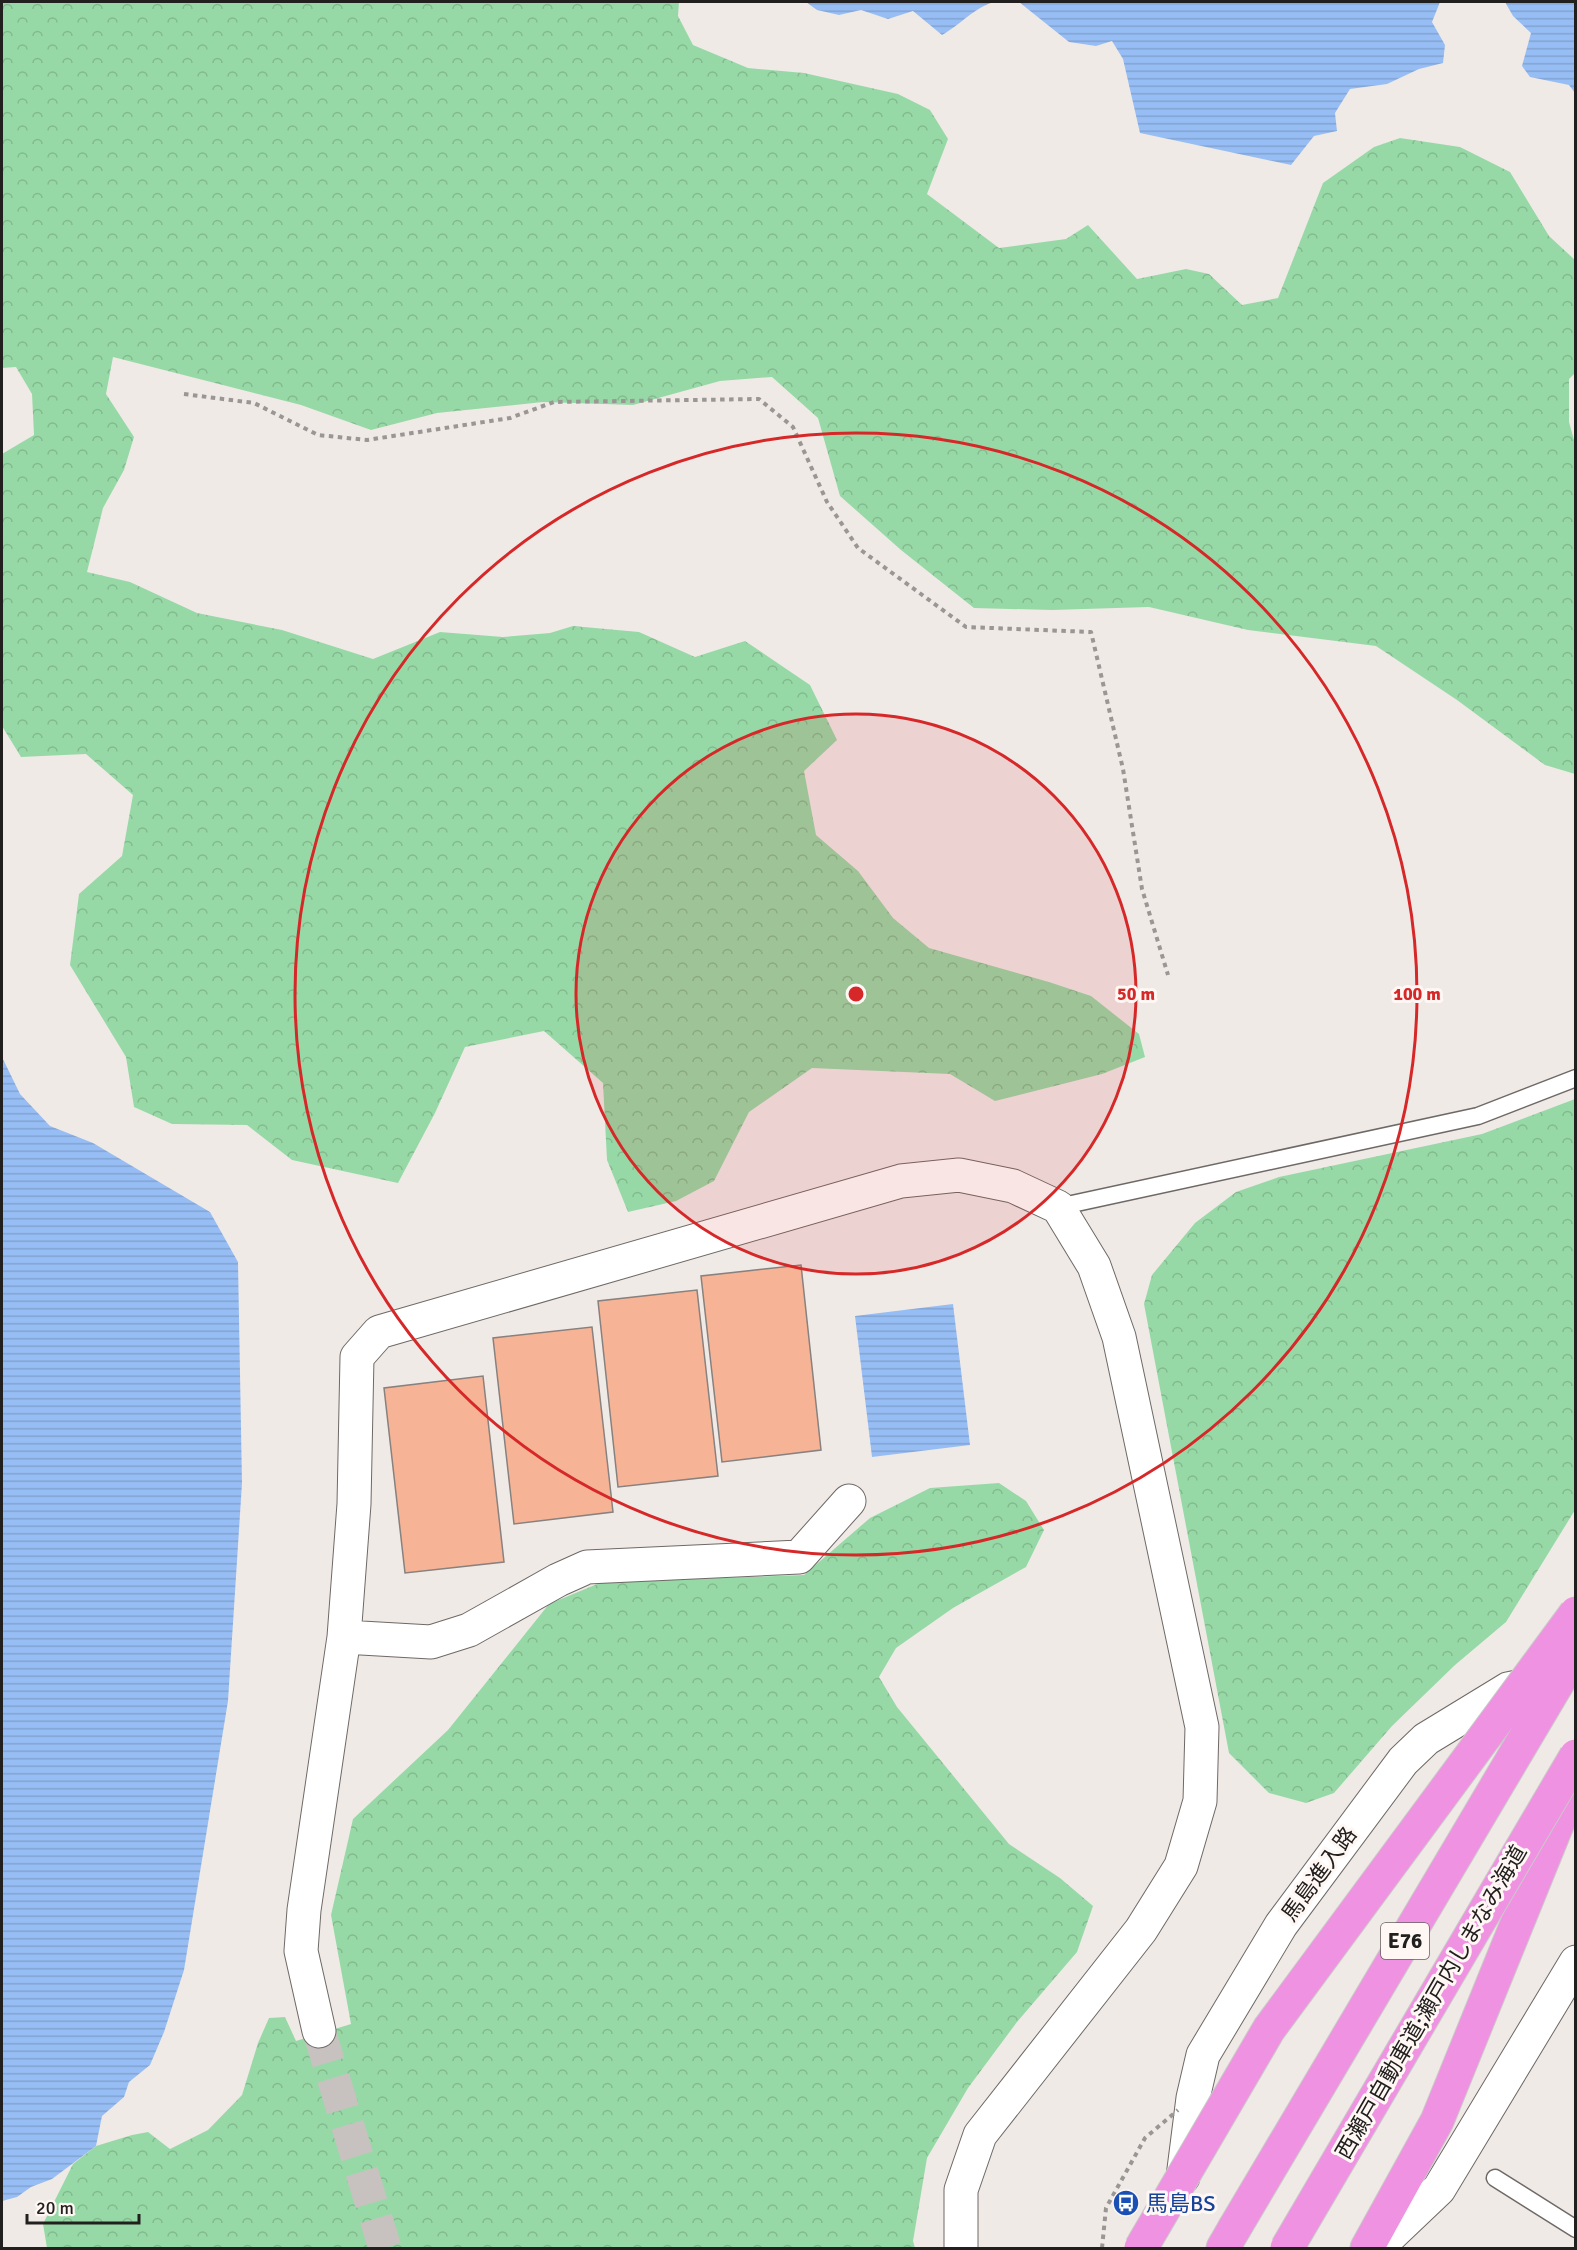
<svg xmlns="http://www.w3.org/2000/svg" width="1577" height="2250" viewBox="0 0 1577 2250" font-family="Signika,'Noto Sans JP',sans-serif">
	<defs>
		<pattern id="forest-crowns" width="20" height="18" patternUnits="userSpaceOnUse" patternTransform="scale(1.5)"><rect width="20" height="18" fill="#97d9a6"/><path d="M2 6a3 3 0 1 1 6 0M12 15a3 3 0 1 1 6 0" fill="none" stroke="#82ba8e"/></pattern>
		<pattern id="water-rules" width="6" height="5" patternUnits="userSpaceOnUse" patternTransform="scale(1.5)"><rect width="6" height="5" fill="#97bef4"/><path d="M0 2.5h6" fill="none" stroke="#82a3d1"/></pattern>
	</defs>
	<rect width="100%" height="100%" fill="#f0eae7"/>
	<!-- forest -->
	<path fill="url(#forest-crowns)" d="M2 2H679L678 16 693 45 748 68 804 73 898 94 930 110 948 139 927 194 999 248 1066 239 1088 225 1137 279 1186 269 1209 274 1242 305 1278 298 1323 183 1374 147 1400 138 1460 147 1510 172 1549 236 1575 260 1576 372 1569 379V422L1576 447 1575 774 1545 765 1457 700 1376 646 1248 630 1149 607 1052 610 974 608 901 550 840 496 818 418 772 377 720 381 633 405 543 402 437 413 371 430 301 405 113 357 106 394 134 437 124 470 103 508 87 572 130 582 197 613 282 630 373 659 440 632 503 637 550 633 573 626 639 632 695 657 745 641 810 685 837 740 804 771 816 835 858 871 893 918 929 948 1049 982 1091 996 1139 1034 1145 1057 1102 1074 995 1101 950 1074 812 1068 749 1112 714 1181 676 1201 628 1212 607 1160 603 1083 544 1031 465 1047 435 1113 398 1183 292 1160 247 1125 172 1124 134 1107 126 1057 70 965 79 894 122 856 133 795 86 754 21 757 2 726V454L34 435 32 394 16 367 2 368Z
		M1575 1099V1510L1506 1622 1455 1665 1392 1726 1334 1793 1306 1803 1269 1793 1229 1753 1144 1304 1152 1275 1195 1223 1236 1192 1279 1177 1482 1134Z
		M999 1483 1026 1501 1044 1530 1026 1567 953 1608 896 1648 879 1677 897 1707 1009 1844 1060 1878 1093 1906 1077 1952 1017 2022 968 2088 927 2158 913 2241 915 2248H47L43 2224 73 2164 96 2146 132 2135 148 2132 170 2149 208 2130 242 2095 258 2043 269 2018 285 2017 296 2041 351 2024 331 1915 353 1819 448 1730 549 1604 602 1582 804 1575 870 1518 930 1488Z"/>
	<!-- water -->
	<path fill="url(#water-rules)" d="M806 2H995C977 5 959 26 942 35L913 11 888 19 861 10 839 15 817 10Z
		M1019 2H1440L1432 22 1445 45 1443 63 1419 69 1387 84 1350 89 1335 113 1337 131 1314 136 1291 165 1140 133 1123 59 1112 41 1096 46 1069 42Z
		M1505 2H1575V93L1569 85 1530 77 1522 66 1531 33 1513 16Z
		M2 1057 20 1094 50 1126 93 1143 210 1212 238 1262 242 1483 228 1701 184 1970 164 2032 150 2065 129 2082 124 2097 102 2116 96 2146 52 2179 31 2187 17 2197 2 2201Z
		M953 1304 970 1445 872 1457 855 1316Z"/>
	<!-- building -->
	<path fill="#f6b395" stroke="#87817f" stroke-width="1.5" d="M801 1265 821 1450 722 1462 701 1276Z
		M697 1290 718 1476 618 1487 598 1301Z
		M592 1327 613 1512 514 1524 493 1338Z
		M483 1376 504 1562 405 1573 384 1388Z"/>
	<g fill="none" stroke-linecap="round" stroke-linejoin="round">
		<!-- street-tunnel -->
		<path stroke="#c7c2bf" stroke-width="33" stroke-dasharray="33 16" stroke-linecap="butt" d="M319 2031 385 2248"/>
		<defs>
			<path id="lane" d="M1058 1207 1478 1116 1576 1078
				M1495 2178 1576 2229"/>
			<path id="street" d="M344 1637 431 1642 469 1630 558 1580 587 1567 799 1557 849 1501
				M319 2031 301 1951 304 1910 344 1637 354 1504 357 1357 379 1332 901 1181 959 1175 1013 1186 1058 1207 1094 1266 1119 1337 1202 1727 1200 1801 1181 1866 1141 1930 980 2135 961 2190V2248
				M1183 2177 1193 2098 1203 2055 1281 1925 1403 1761 1426 1739 1508 1689 1532 1684
				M1377 2248 1439 2189 1576 1962"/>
			<path id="highway" d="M1223 2248 1234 2229
				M1367 2248 1437 2121 1576 1778"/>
		</defs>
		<!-- lane casing -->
		<use href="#lane" stroke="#6e6966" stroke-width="19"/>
		<!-- street casing -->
		<use href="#street" stroke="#6e6966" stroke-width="35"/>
		<!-- highway casing -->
		<use href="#highway" stroke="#cac9c9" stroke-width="35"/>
		<!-- path -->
		<path stroke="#9a9694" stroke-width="4" stroke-dasharray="4.5 4.5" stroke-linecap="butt" d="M184 394 254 403 318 435 367 440 510 418 554 402 759 399 793 427 827 502 858 548 966 627 1091 632 1123 769 1142 889 1168 975"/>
		<!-- lane -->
		<use href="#lane" stroke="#fff" stroke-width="16"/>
		<!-- street -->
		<use href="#street" stroke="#fff" stroke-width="33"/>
		<!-- highway -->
		<use href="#highway" stroke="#ef92e1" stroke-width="33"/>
		<defs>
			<path id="highway-bridge" d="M1234 2229 1576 1652
				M1141 2248 1269 2029 1576 1613
				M1287 2248 1576 1756"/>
		</defs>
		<!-- highway-bridge casing -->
		<use href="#highway-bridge" stroke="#cac9c9" stroke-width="35" stroke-linecap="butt"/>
		<!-- path-bridge -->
		<path stroke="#9a9694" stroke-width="4" stroke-dasharray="4.5 4.5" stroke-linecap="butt" d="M1102 2248 1106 2208 1145 2138 1178 2110"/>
		<!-- highway-bridge -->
		<use href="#highway-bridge" stroke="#ef92e1" stroke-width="33"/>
	</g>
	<!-- distance rings -->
	<circle cx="856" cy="994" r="280" fill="#d62828" fill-opacity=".12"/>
	<g fill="none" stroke="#d62828" stroke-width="3">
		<circle cx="856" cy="994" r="280"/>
		<circle cx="856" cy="994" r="561"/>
	</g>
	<!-- icons -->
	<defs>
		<symbol id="bus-disc" viewBox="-11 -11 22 22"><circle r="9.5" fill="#1a4fb4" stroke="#fef7f4"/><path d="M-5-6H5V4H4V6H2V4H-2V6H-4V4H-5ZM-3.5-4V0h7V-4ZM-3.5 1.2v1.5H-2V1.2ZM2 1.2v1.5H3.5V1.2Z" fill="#fff"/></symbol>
	</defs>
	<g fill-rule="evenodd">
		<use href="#bus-disc" x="1111" y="2188" width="30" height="30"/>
	</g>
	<g text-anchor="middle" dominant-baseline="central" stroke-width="6" stroke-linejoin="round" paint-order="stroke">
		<!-- shield labels -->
		<rect fill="#fef7f4" stroke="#64605f" stroke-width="1.5" x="1381" y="1923" width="48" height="36" rx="4.5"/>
		<g font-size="21" font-weight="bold" fill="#22201f">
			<text x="1405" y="1941">E76</text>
		</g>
		<!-- street labels -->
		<g font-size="22" fill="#22201f" stroke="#fef7f4">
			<text transform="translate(1319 1874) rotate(-54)">馬島進入路</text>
			<text transform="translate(1431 2002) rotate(-60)">西瀬戸自動車道;瀬戸内しまなみ海道</text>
		</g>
		<!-- transit labels -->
		<g font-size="22" fill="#164399" stroke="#fef7f4" text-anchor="start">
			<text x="1146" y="2203">馬島BS</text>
		</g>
	</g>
	<circle cx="856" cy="994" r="9" fill="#d62828" stroke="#fef7f4" stroke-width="3"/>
	<g font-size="18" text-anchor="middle" font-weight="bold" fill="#d62828" stroke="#fef7f4" stroke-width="6" stroke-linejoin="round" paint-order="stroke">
		<text x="1136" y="1000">50 m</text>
		<text x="1417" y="1000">100 m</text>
	</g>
	<!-- border -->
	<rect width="1577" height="2250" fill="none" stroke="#22201f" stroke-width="6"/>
	<!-- scale -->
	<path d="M27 2214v9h112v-9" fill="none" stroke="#22201f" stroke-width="3"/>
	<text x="36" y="2214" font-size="18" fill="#22201f" stroke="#fef7f4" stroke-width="4.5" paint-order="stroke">20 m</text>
</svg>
